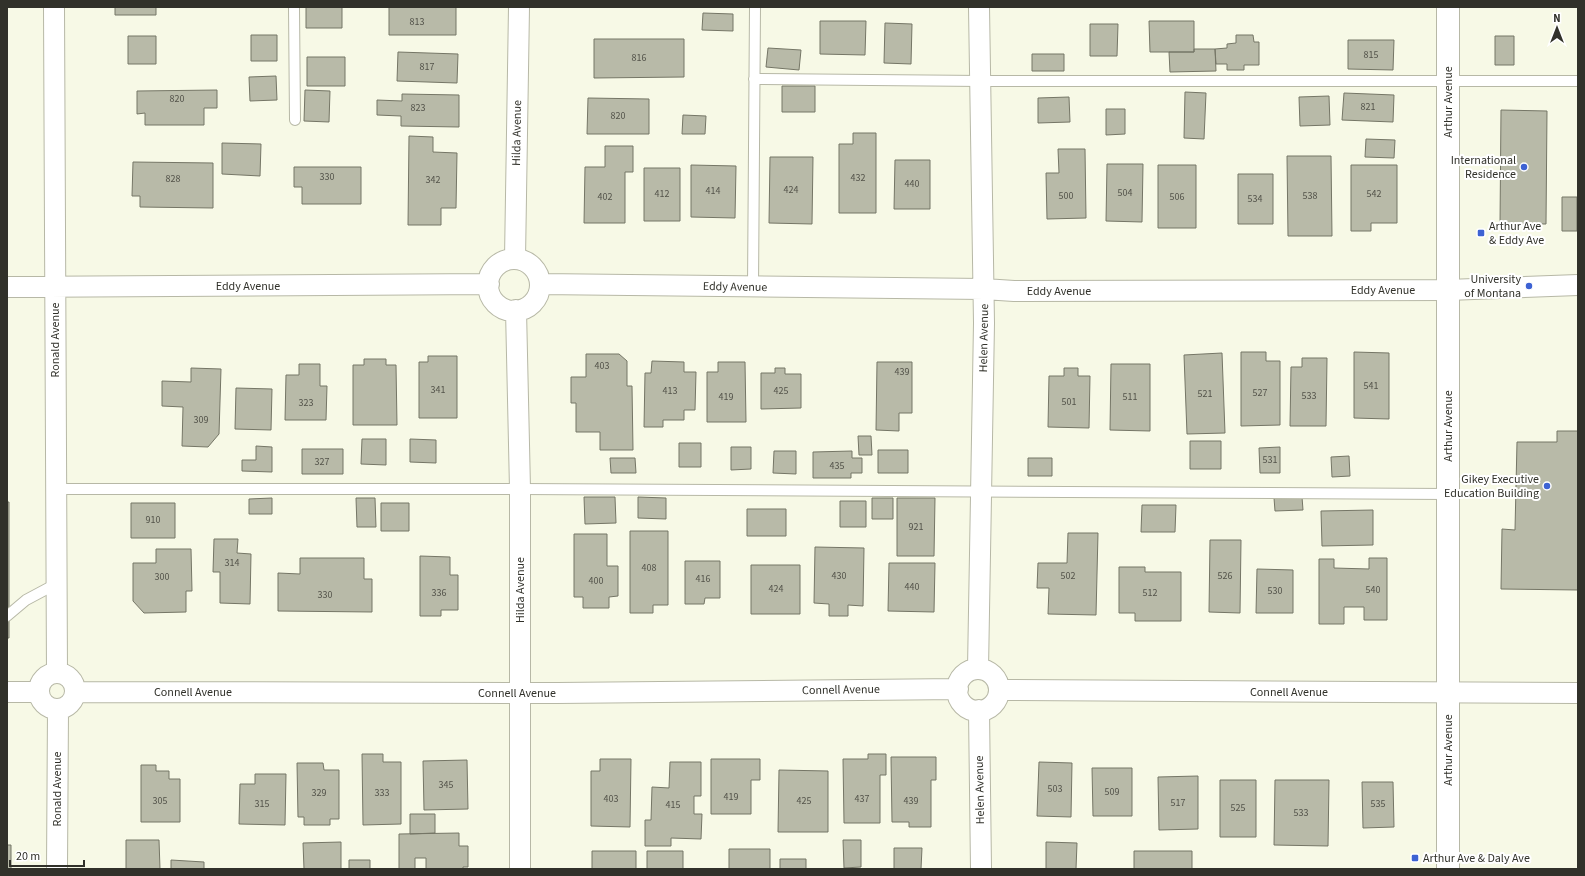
<svg xmlns="http://www.w3.org/2000/svg" width="1585" height="876" viewBox="0 0 1585 876" font-family="'Source Sans 3',sans-serif">
	<rect width="100%" height="100%" fill="#f7f9e6"/>
	<!-- building -->
	<path fill="#b8baa8" stroke="#757666" d="M115 7H156V15H115Z
		M306 7H342V28H306Z
		M389 7H456V35H389Z
		M703 13 733 14V31L702 30Z
		M820 21H866L865 55 820 54Z
		M1149 21H1194V52H1150Z
		M885 23 912 24 911 64 884 63Z
		M1090 24H1118L1117 56H1090Z
		M251 35H277V61H251Z
		M1236 35H1253L1254 42H1259V65H1244V70H1227V64H1216L1215 49 1227 48V44L1236 43Z
		M128 36H156V64H128Z
		M1495 36H1514V65H1495Z
		M594 39H684V77L594 78Z
		M1348 40H1394L1393 70 1348 69Z
		M768 48 801 50 799 70 766 67Z
		M1194 49H1215L1216 71 1170 72 1169 52H1194Z
		M398 52 458 54 457 83 397 81Z
		M1032 54H1064V71H1032Z
		M307 57H345V86H307Z
		M276 76 277 100 250 101 249 77Z
		M782 86H815V112H782Z
		M217 90V108H204V125H145V113L137 114V91Z
		M305 90 330 91 329 122 304 121Z
		M1185 92 1206 93 1204 139 1184 138Z
		M1344 93 1394 95 1393 122 1342 120Z
		M402 94 459 95V127L401 126V116L377 115V100L402 101Z
		M1329 96 1330 125 1300 126 1299 97Z
		M1069 97 1070 122 1038 123V98Z
		M588 98 649 99V134H587Z
		M1106 109H1125V134L1106 135Z
		M1501 110 1547 111 1546 224H1500Z
		M683 115 706 116 705 134H682Z
		M853 133H876V213H839V144H853Z
		M409 136 433 137V152L457 153 456 208H441V225H408Z
		M1366 139 1395 140 1394 158 1365 157Z
		M222 143 261 144 260 176 222 174Z
		M605 146H633V172H625V223H584L585 167H605Z
		M1058 149H1085L1086 218 1047 219 1046 173H1059Z
		M1287 156H1331L1332 236H1288Z
		M770 157H813L812 224 769 223Z
		M895 160H930V209H894Z
		M133 162 213 163V208L140 207V196H132Z
		M1107 164H1143L1142 222 1106 221Z
		M691 165 736 166 735 218 691 217Z
		M1158 165H1196V228H1158Z
		M1351 165H1397V223H1371V231H1351Z
		M294 167H361V204H302V187H294Z
		M644 168H680V221H644Z
		M1238 174H1273V224H1238Z
		M1562 197H1577V231H1562Z
		M1241 352H1266V361H1280V425L1241 426Z
		M1354 352 1389 353V419L1354 418Z
		M1222 353 1225 433 1187 434 1184 355Z
		M586 354H619L627 361V386H632L633 450H600V432H576V403H571V377H586Z
		M428 356H457V418H419V362H428Z
		M1302 358H1327L1326 426H1290L1291 367H1302Z
		M364 359H386V365H396L397 425H353V365H364Z
		M652 361 684 362V372H696L695 410H684V420H663V427H644L645 373H651Z
		M718 362H745L746 422H707V372H718Z
		M877 362H912V413H899V431L876 430Z
		M299 364H320V386H327L326 420H285L286 375H299Z
		M1111 364H1150V431L1110 430Z
		M191 368 221 369 219 434 208 447 182 446 183 407 162 406V381L191 382Z
		M775 368H785V374H801V408L761 409V373H775Z
		M1064 368H1078V376H1090L1089 428 1048 427 1049 376H1064Z
		M236 388 272 389 271 430 235 429Z
		M1557 431H1578V590L1501 589 1502 529 1515 530 1517 442H1557Z
		M858 436H871L872 455H859Z
		M362 439H386V465L361 464Z
		M410 439 436 440V463L410 462Z
		M1190 441H1221V469H1190Z
		M679 443H701V467H679Z
		M256 446 272 447V472L242 471V460H256Z
		M731 447H751V469L731 470Z
		M1280 447V473H1260L1259 448Z
		M302 449H343V474H302Z
		M878 450H908V473H878Z
		M774 451H796V474L773 473Z
		M852 451V458H862V473H851V478H813V452Z
		M1349 456 1350 476 1332 477 1331 457Z
		M610 458H635L636 473H611Z
		M1028 458H1052V476H1028Z
		M584 497H615L616 523 585 524Z
		M638 497 666 498V519L638 518Z
		M1302 497 1303 510 1275 511 1274 498Z
		M272 498V514H249V499Z
		M356 498H375L376 527H357Z
		M872 498H893V519H872Z
		M897 498H935L934 556H897Z
		M840 501H866V527H840Z
		M7 502H9V638H7Z
		M131 503H175V538H131Z
		M381 503H409V531H381Z
		M1142 505H1176L1175 532H1141Z
		M747 509H786V536H747Z
		M1373 510V545L1322 546 1321 511Z
		M630 531H668V605H653V613H630Z
		M1068 533H1098L1096 615 1048 614 1049 588H1037L1038 563H1067Z
		M574 534H607V566H618V596L609 597V608H583V597H574Z
		M214 539H238L237 553 251 554 250 604 220 603V572H213Z
		M1210 540H1241L1240 613 1209 612Z
		M815 547 864 548 863 606 848 605V616H829V604L814 603Z
		M156 549H191L192 591H186V612L144 613 133 601V563H156Z
		M420 556 450 557V575H458V610H441V616H420Z
		M300 558H364V579H372V612L278 611V573L300 574Z
		M1369 558H1387V620H1364V607H1344V624H1319V559H1334V568L1369 569Z
		M685 561H720V598H705L704 604H685Z
		M889 563H935L934 612 888 611Z
		M751 565H800V614H751Z
		M1119 567H1145V572H1181V621H1135V613H1119Z
		M1257 569 1293 570V613H1256Z
		M362 754H383V762H401V824L363 825Z
		M868 754H886V775H880V823H844L843 759H868Z
		M891 757H936V780H931V827H909V822H892Z
		M600 759H631L630 827 591 826V771H600Z
		M711 759H760V780H751V814H711Z
		M467 760 468 809 424 810 423 761Z
		M670 762H701V796H694V814H702L701 839 671 838V846H645V820H651L652 787 669 788Z
		M1039 762 1072 763 1071 817 1037 816Z
		M297 763H323L324 770H339V819H330V825H304V817H298Z
		M141 765H156V771H169V779H180V822H141Z
		M1092 768H1132V816H1093Z
		M779 770 828 771V832H778Z
		M255 774H286L285 825 239 824 240 784H255Z
		M1198 776V829L1159 830 1158 777Z
		M1220 780H1256V837H1220Z
		M1275 780H1329L1328 846 1274 845Z
		M1362 782H1393L1394 827 1363 828Z
		M410 814H435V833L410 834Z
		M459 833V846H468V867H463V869H426V858H415V869H399V834Z
		M126 840H159L160 869H126Z
		M843 840H861V867L844 868Z
		M341 842V869H304L303 843Z
		M1046 842 1077 843 1076 869H1046Z
		M7 845H11V869H7Z
		M894 848H922L921 869H894Z
		M729 849H770V869H729Z
		M592 851H636V869H592Z
		M647 851H683V869H647Z
		M1134 851H1192V869H1134Z
		M780 859H806V869H780Z
		M171 860 204 862V869H171Z
		M349 860H370V869H349Z"/>
	<g fill="none" stroke-linecap="round" stroke-linejoin="round">
		<defs>
			<path id="service" d="M294 7 295 120
				M754 79 981 81H1578
				M753 287 755 7
				M55 489H520L1448 494
				M7 616 26 600 56 584"/>
			<path id="minor" d="M54 7 57 673
				M515 259 519 7
				M488 285a26 26 0 1 1 52 0a26 26 0 1 1-52 0Z
				M540 284 984 289 1014 291 1448 290 1578 285
				M7 287 489 284
				M516 310 520 489V869
				M978 669 984 323 979 7
				M957 690a21 21 0 1 1 42 0a21 21 0 1 1-42 0Z
				M39 691a18 18 0 1 1 36 0a18 18 0 1 1-36 0Z
				M999 690 1578 693
				M7 692H39
				M76 692 557 693 958 689
				M979 710 981 869
				M57 869 58 710"/>
			<path id="tertiary" d="M1448 869V7"/>
		</defs>
		<!-- service casing -->
		<use href="#service" stroke="#b7b8a6" stroke-width="12"/>
		<!-- minor casing -->
		<use href="#minor" stroke="#b7b8a6" stroke-width="22"/>
		<!-- tertiary casing -->
		<use href="#tertiary" stroke="#b7b8a6" stroke-width="24"/>
		<!-- service -->
		<use href="#service" stroke="#fff" stroke-width="10"/>
		<!-- minor -->
		<use href="#minor" stroke="#fff" stroke-width="20"/>
		<!-- tertiary -->
		<use href="#tertiary" stroke="#fff" stroke-width="22"/>
	</g>
	<!-- markers -->
	<g fill="#3d62d3" stroke="#fff" stroke-width="1.5">
		<circle cx="1524" cy="167" r="4"/>
		<rect x="1477" y="229" width="8" height="8" rx="2"/>
		<circle cx="1529" cy="286" r="4"/>
		<circle cx="1547" cy="486" r="4"/>
		<rect x="1411" y="854" width="8" height="8" rx="2"/>
	</g>
	<g text-anchor="middle" dominant-baseline="central" stroke-width="4" stroke-linejoin="round" paint-order="stroke">
		<!-- number labels -->
		<g font-size="10" fill="#53534a">
			<text x="417" y="22">813</text>
			<text x="1371" y="55">815</text>
			<text x="639" y="58">816</text>
			<text x="427" y="67">817</text>
			<text x="177" y="99">820</text>
			<text x="1368" y="107">821</text>
			<text x="418" y="108">823</text>
			<text x="618" y="116">820</text>
			<text x="327" y="177">330</text>
			<text x="858" y="178">432</text>
			<text x="173" y="179">828</text>
			<text x="433" y="180">342</text>
			<text x="912" y="184">440</text>
			<text x="791" y="190">424</text>
			<text x="713" y="191">414</text>
			<text x="1125" y="193">504</text>
			<text x="662" y="194">412</text>
			<text x="1374" y="194">542</text>
			<text x="1066" y="196">500</text>
			<text x="1310" y="196">538</text>
			<text x="605" y="197">402</text>
			<text x="1177" y="197">506</text>
			<text x="1255" y="199">534</text>
			<text x="602" y="366">403</text>
			<text x="902" y="372">439</text>
			<text x="1371" y="386">541</text>
			<text x="438" y="390">341</text>
			<text x="670" y="391">413</text>
			<text x="781" y="391">425</text>
			<text x="1260" y="393">527</text>
			<text x="1205" y="394">521</text>
			<text x="1309" y="396">533</text>
			<text x="726" y="397">419</text>
			<text x="1130" y="397">511</text>
			<text x="1069" y="402">501</text>
			<text x="306" y="403">323</text>
			<text x="201" y="420">309</text>
			<text x="1270" y="460">531</text>
			<text x="322" y="462">327</text>
			<text x="837" y="466">435</text>
			<text x="153" y="520">910</text>
			<text x="916" y="527">921</text>
			<text x="232" y="563">314</text>
			<text x="649" y="568">408</text>
			<text x="839" y="576">430</text>
			<text x="1068" y="576">502</text>
			<text x="1225" y="576">526</text>
			<text x="162" y="577">300</text>
			<text x="703" y="579">416</text>
			<text x="596" y="581">400</text>
			<text x="912" y="587">440</text>
			<text x="776" y="589">424</text>
			<text x="1373" y="590">540</text>
			<text x="1275" y="591">530</text>
			<text x="439" y="593">336</text>
			<text x="1150" y="593">512</text>
			<text x="325" y="595">330</text>
			<text x="446" y="785">345</text>
			<text x="1055" y="789">503</text>
			<text x="1112" y="792">509</text>
			<text x="319" y="793">329</text>
			<text x="382" y="793">333</text>
			<text x="731" y="797">419</text>
			<text x="611" y="799">403</text>
			<text x="862" y="799">437</text>
			<text x="160" y="801">305</text>
			<text x="804" y="801">425</text>
			<text x="911" y="801">439</text>
			<text x="1178" y="803">517</text>
			<text x="262" y="804">315</text>
			<text x="1378" y="804">535</text>
			<text x="673" y="805">415</text>
			<text x="1238" y="808">525</text>
			<text x="1301" y="813">533</text>
		</g>
		<!-- street labels -->
		<g font-size="12" fill="#31312a" stroke="#fff">
			<text transform="translate(1448 102) rotate(-90)">Arthur Avenue</text>
			<text transform="translate(517 133) rotate(-89)">Hilda Avenue</text>
			<text x="248" y="286">Eddy Avenue</text>
			<text transform="translate(735 287) rotate(1)">Eddy Avenue</text>
			<text x="1383" y="290">Eddy Avenue</text>
			<text x="1059" y="291">Eddy Avenue</text>
			<text transform="translate(984 338) rotate(-89)">Helen Avenue</text>
			<text transform="translate(55 340) rotate(-90)">Ronald Avenue</text>
			<text transform="translate(1448 426) rotate(-90)">Arthur Avenue</text>
			<text transform="translate(520 590) rotate(-90)">Hilda Avenue</text>
			<text transform="translate(841 690) rotate(-1)">Connell Avenue</text>
			<text x="193" y="692">Connell Avenue</text>
			<text x="1289" y="692">Connell Avenue</text>
			<text x="517" y="693">Connell Avenue</text>
			<text transform="translate(1448 750) rotate(-90)">Arthur Avenue</text>
			<text transform="translate(57 789) rotate(-90)">Ronald Avenue</text>
			<text transform="translate(980 790) rotate(-91)">Helen Avenue</text>
		</g>
		<!-- poi labels -->
		<g font-size="12" fill="#31312a" stroke="#fff" text-anchor="end">
			<text x="1516" y="160">International<tspan x="1516" dy="14">Residence</tspan></text>
			<text x="1489" y="226" text-anchor="start">Arthur Ave<tspan x="1489" dy="14">&amp; Eddy Ave</tspan></text>
			<text x="1521" y="279">University<tspan x="1521" dy="14">of Montana</tspan></text>
			<text x="1539" y="479">Gikey Executive<tspan x="1539" dy="14">Education Building</tspan></text>
			<text x="1423" y="858" text-anchor="start">Arthur Ave &amp; Daly Ave</text>
		</g>
	</g>
	<!-- border -->
	<rect width="1585" height="876" fill="none" stroke="#31312a" stroke-width="16"/>
	<!-- north arrow -->
	<g transform="translate(1557 28)" stroke="#ffffff" stroke-width="3" paint-order="stroke">
	<path d="M0-3L7 15L0 10L-7 15Z" fill="#31312a"/>
	<text y="-6" font-size="11" font-weight="bold" text-anchor="middle" fill="#31312a">N</text>
	</g>
	<!-- scale -->
	<path d="M10 860v6h74v-6" fill="none" stroke="#31312a" stroke-width="2"/>
	<text x="16" y="860" font-size="12" fill="#31312a" stroke="#ffffff" stroke-width="3" paint-order="stroke">20 m</text>
</svg>
